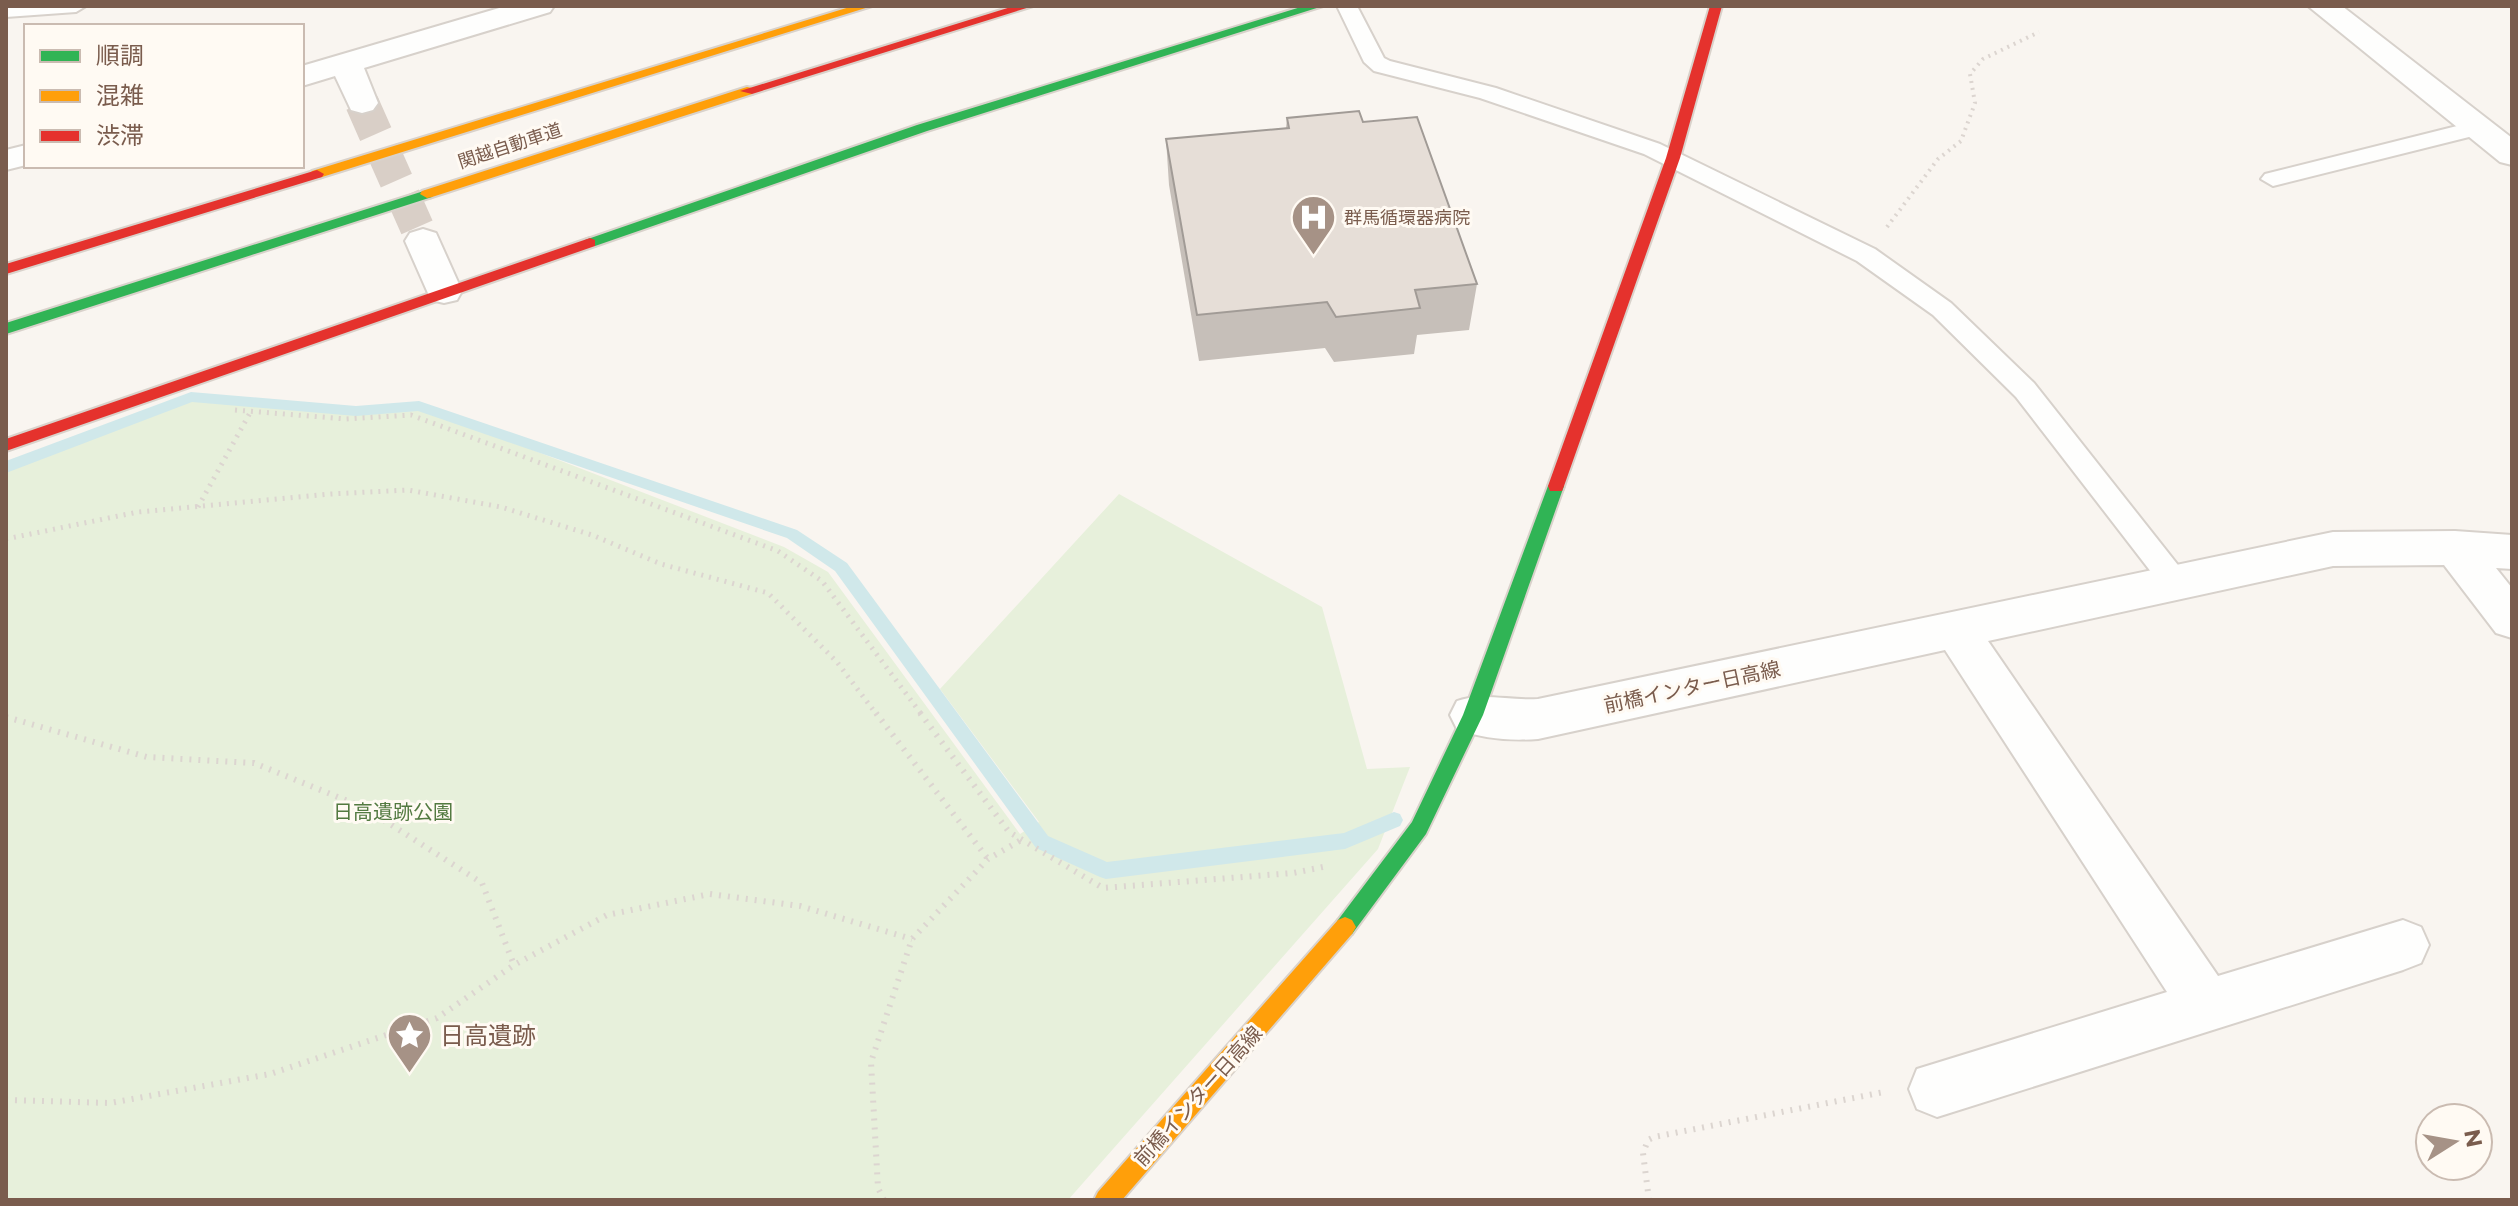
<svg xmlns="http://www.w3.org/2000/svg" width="2518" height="1206" viewBox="0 0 2518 1206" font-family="Montserrat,'Noto Sans JP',sans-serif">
	<rect width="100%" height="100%" fill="#f9f5f0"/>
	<!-- green -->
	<path fill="#e7f0db" d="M191 397 356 411 419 406 784 547 828 572 1020 834 1039 822 940 689 1119 494 1322 607 1367 769 1410 767 1378 849 1068 1200H6V467Z"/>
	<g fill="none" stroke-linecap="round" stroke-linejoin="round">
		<!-- stream -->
		<path fill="#d0e8ea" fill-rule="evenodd" d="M191 392 356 406 419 401 797 530 847 563 1048 836 1107 862 1344 833 1394 812 1400 814 1403 820 1400 826 1345 849 1106 879 1100 877 1036 848 835 571 787 538 418 411 356 416 192 402 6 473V461Z"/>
		<!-- street-tunnel -->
		<path stroke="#d9cfc7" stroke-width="34" stroke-dasharray="34 17" stroke-linecap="butt" d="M362 103 423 241"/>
		<defs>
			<path id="lane" d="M6 6H86L76 12 6 17Z
				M1337 6H1357L1384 58 1390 61 1496 88 1660 144 1875 249 1951 303 2034 383 2185 574 2190 582 2185 590 2175 594 2165 590 2016 397 1933 315 1857 261 1644 154 1480 98 1374 71 1364 62Z
				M2477 121 2485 123 2488 128 2485 133 2273 186 2261 179 2265 174Z"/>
			<path id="street" d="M506 6H554L550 12 364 68 378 103 373 110 362 113 351 110 335 76 302 86V66Z
				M2308 6H2342L2512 138V165L2500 162Z
				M26 145V165L6 170V150Z
				M423 229 436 233 462 291 457 300 444 303 431 300 405 241 410 233Z
				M2455 531 2512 535V569L2496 568 2512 588V638L2496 633 2444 565 2333 566 1988 641 2218 976 2403 920 2421 927 2429 945 2421 963 2403 970 1937 1117 1917 1109 1909 1089 1917 1069 2167 992 1945 650 1538 739C1509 741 1484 739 1457 729L1450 715 1457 701C1481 692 1511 701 1538 699L2333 532Z"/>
			<path id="fast" d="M1304 6H1323L927 131 595 246H585L583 243 585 240 917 125Z
				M427 190 434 194 432 197 6 334V323Z
				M1556 480 1564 486 1483 715 1426 834 1352 934 1345 937 1338 934 1334 927 1338 920 1412 822 1463 715 1548 486Z"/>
			<path id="slow" d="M853 6H872L322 177 317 178 310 174 312 171Z
				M747 87 752 88V94L432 197 427 198 420 194 422 191Z
				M1345 917 1352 920 1356 927 1352 934 1122 1200H1094L1098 1192 1338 920Z"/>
			<path id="jam" d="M1014 6H1033L752 94 740 91Z
				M1710 6H1722L1680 158 1564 486 1562 491H1550L1548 486 1666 158Z
				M317 170 324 174 322 177 6 274V264Z
				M590 238 595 240V246L6 451V439Z"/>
		</defs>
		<!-- lane casing -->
		<use href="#lane" stroke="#d7d1cb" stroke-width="4"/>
		<!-- street casing -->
		<use href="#street" stroke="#d7d1cb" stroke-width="4"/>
		<!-- fast casing -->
		<use href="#fast" stroke="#d9d2cb" stroke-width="4"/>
		<!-- slow casing -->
		<use href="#slow" stroke="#d9d2cb" stroke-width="4"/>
		<!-- jam casing -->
		<use href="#jam" stroke="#d9d2cb" stroke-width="4"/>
		<!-- path-far2 -->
		<path stroke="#dcd5d0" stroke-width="4" stroke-dasharray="2 5" stroke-linecap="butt" d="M1887 227 1938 159 1961 141 1975 103 1970 74 1983 59 2039 32"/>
		<!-- path-far1 -->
		<path stroke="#dcd5d0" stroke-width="5" stroke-dasharray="2 6" stroke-linecap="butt" d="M235 410 346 419 411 415 778 551 822 581 922 715
			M198 507 251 411
			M6 539 138 512 331 494 408 490 501 507 592 535 661 564 768 593 837 662 877 715"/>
		<!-- path -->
		<path stroke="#dcd5d0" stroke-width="6" stroke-dasharray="2 7" stroke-linecap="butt" d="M876 713 988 859
			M920 713 1009 832 1103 888 1293 873 1328 866
			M6 717 147 757 254 763 365 808 482 883 514 965
			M6 1100 110 1103 270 1074 437 1018 514 965 607 915 710 894 800 906 912 939
			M884 1200 878 1188 871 1062 912 939 988 859 1021 840
			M1649 1200 1643 1153 1648 1140 1654 1137 1884 1092"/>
		<!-- lane -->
		<use href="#lane" fill="#fefefd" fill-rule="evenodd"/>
		<!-- street -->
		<use href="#street" fill="#fefefd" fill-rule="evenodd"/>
		<!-- fast -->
		<use href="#fast" fill="#30b455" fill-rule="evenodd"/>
		<!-- slow -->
		<use href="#slow" fill="#ff9f0a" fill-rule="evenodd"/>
		<!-- jam -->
		<use href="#jam" fill="#e5322d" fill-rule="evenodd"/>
	</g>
	<!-- wall -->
	<path fill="#c6bfb9" d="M1287 118 1363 122 1477 284 1469 330 1417 335 1414 354 1334 362 1325 348 1199 361 1169 185 1166 139 1286 128Z"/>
	<!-- building -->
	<path fill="#e6ded7" stroke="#a19b96" stroke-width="2" d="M1359 111 1363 122 1417 117 1477 284 1415 290 1420 308 1336 317 1327 302 1197 315 1166 139 1289 128 1287 118Z"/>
	<!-- icons -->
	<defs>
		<symbol id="hospital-pin" viewBox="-11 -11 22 30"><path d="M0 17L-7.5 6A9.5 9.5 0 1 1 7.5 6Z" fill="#a69286" stroke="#fffaf3"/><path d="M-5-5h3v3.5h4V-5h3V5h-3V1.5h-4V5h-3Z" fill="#fff"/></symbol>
		<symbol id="sight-pin" viewBox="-11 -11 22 30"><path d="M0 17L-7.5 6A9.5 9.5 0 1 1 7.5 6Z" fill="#a69286" stroke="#fffaf3"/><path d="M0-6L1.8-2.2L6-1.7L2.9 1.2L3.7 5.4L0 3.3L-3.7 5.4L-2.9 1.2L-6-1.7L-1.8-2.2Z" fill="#fff"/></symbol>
	</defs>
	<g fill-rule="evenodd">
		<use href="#hospital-pin" x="1288" y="192" width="51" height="69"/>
		<use href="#sight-pin" x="384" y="1010" width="51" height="69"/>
	</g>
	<g text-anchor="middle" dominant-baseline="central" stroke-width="6" stroke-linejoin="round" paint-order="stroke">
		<!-- far-street labels -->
		<g font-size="18" fill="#7a5c4d" stroke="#fffaf3">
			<text transform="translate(510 146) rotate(-18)">関越自動車道</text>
		</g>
		<!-- far-poi labels -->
		<g font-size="18" fill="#7a5c4d" stroke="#fffaf3" text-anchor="start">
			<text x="1344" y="218">群馬循環器病院</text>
		</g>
		<!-- street labels -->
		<g font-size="20" fill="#7a5c4d" stroke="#fffaf3">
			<text transform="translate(1692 687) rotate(-12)">前橋インター日高線</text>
			<text transform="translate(1198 1096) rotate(-48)">前橋インター日高線</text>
		</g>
		<!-- park labels -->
		<g font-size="20" fill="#537a41" stroke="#fffaf3">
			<text x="393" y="812">日高遺跡公園</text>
		</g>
		<!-- near-poi labels -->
		<g font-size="24" fill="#7a5c4d" stroke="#fffaf3" text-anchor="start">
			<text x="440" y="1035">日高遺跡</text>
		</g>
	</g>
	<!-- border -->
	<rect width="2518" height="1206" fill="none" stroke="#7a5c4d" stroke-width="16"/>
	<!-- legend -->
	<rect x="24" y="24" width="280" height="144" fill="#fffaf3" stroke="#cabbb1" stroke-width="2"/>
	<rect x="40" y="50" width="40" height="12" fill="#30b455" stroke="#cabbb1" stroke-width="2"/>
	<text x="96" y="64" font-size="24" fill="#7a5c4d">順調</text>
	<rect x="40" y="90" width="40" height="12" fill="#ff9f0a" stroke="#cabbb1" stroke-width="2"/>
	<text x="96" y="104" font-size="24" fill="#7a5c4d">混雑</text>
	<rect x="40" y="130" width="40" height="12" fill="#e5322d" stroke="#cabbb1" stroke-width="2"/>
	<text x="96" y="144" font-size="24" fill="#7a5c4d">渋滞</text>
	<!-- north arrow -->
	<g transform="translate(2454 1142) rotate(79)"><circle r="38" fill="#fffaf3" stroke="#cabbb1" stroke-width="2"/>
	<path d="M0-6L14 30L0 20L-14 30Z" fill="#a69286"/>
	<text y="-12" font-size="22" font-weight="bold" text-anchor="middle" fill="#7a5c4d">N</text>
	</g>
</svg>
